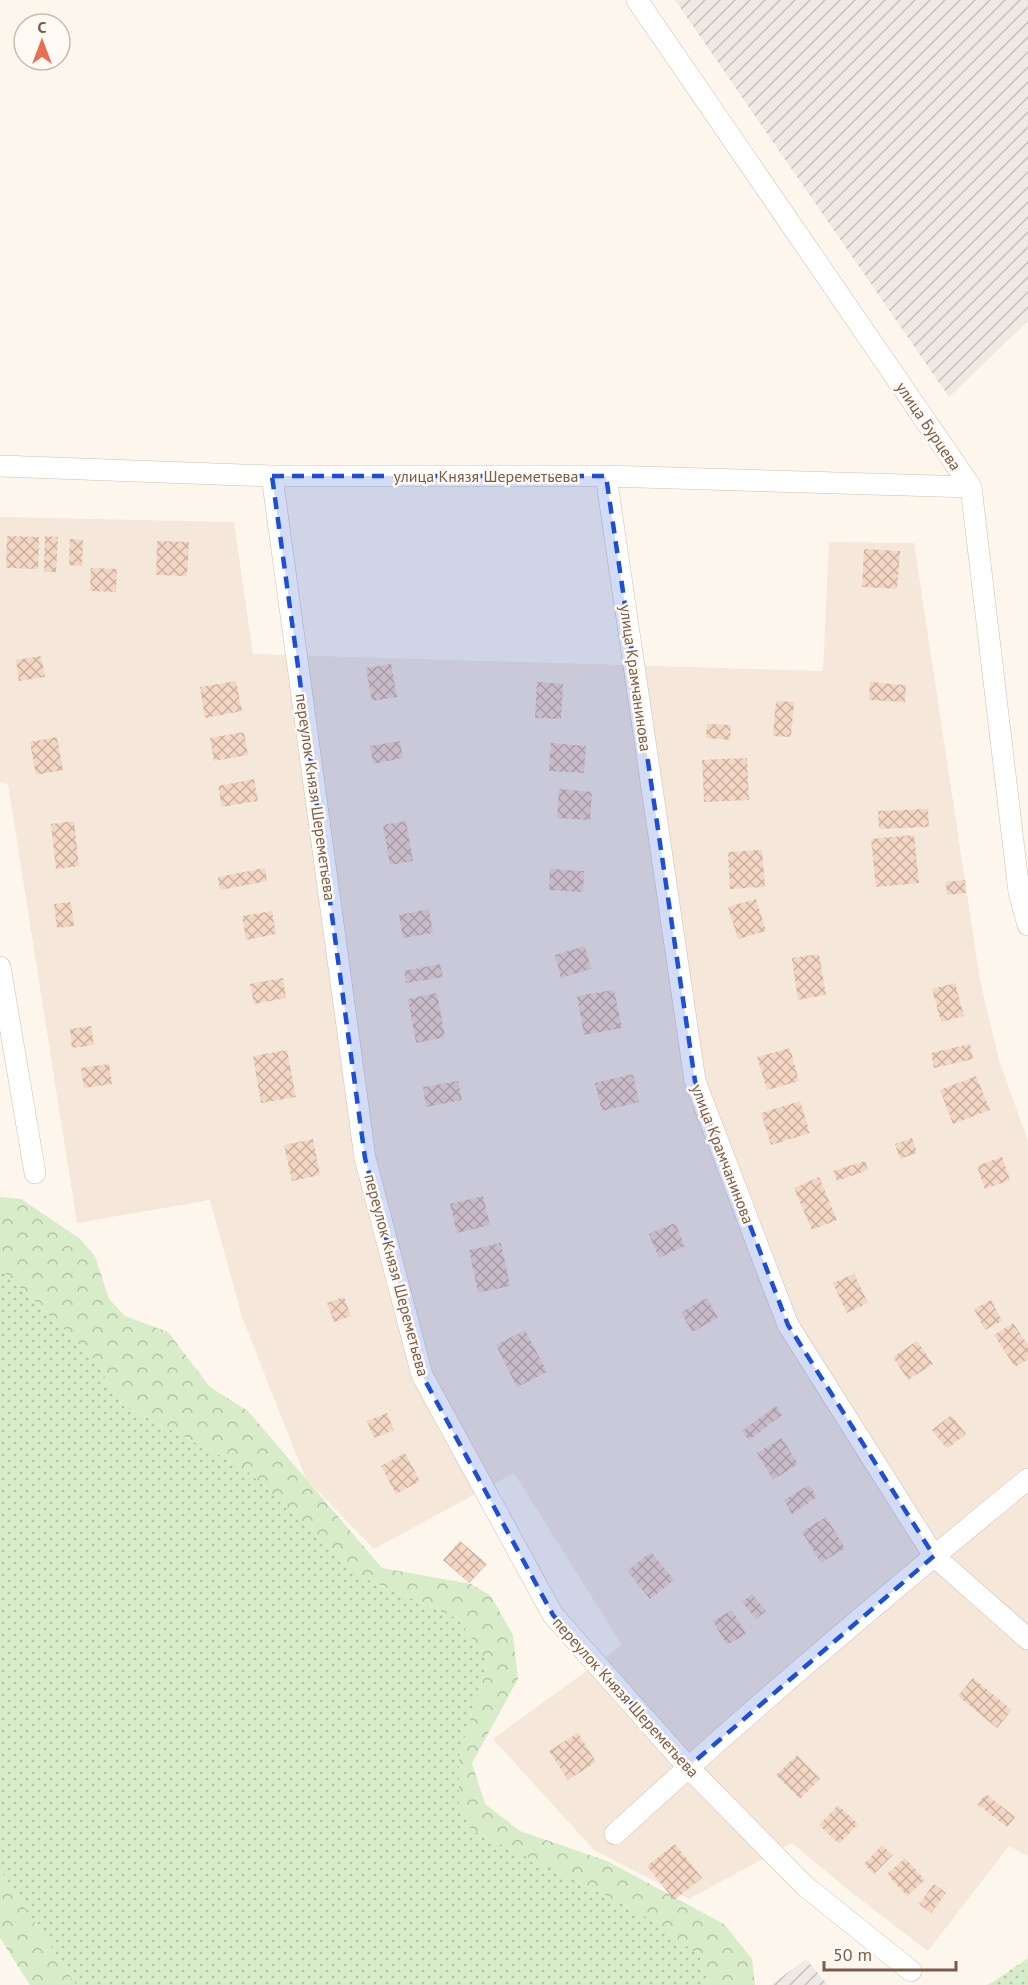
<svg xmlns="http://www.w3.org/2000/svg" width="1028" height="1985" viewBox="0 0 1028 1985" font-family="'PT Sans',sans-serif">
	<defs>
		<pattern id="industrial-furrows" width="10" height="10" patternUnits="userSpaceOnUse" patternTransform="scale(1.5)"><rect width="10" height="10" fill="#efe9e4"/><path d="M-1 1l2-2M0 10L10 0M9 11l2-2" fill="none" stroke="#c7c0bb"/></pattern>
		<pattern id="grass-dots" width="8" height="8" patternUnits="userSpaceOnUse" patternTransform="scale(1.5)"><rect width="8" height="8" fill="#d8ecc9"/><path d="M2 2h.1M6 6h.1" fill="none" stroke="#b4c2a5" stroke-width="1.8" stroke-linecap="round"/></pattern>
		<pattern id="forest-crowns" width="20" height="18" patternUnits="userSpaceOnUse" patternTransform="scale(1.5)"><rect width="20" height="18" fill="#d8ecc9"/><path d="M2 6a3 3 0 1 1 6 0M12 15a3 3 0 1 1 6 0" fill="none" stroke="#b4c2a5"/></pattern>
		<pattern id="building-cross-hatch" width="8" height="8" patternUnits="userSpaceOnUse" patternTransform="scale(1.5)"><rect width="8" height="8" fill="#f3d5c3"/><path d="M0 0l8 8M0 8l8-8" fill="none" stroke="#cab0a1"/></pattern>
	</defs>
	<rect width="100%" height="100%" fill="#fdf6ec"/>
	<!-- residential -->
	<path fill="#f5e8da" d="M0 517 234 522 253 654 823 671 829 542 914 543 980 980 999 1060 1028 1141V1856L1009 1846 928 1951 852 1893 792 1843 689 1899 594 1850 493 1739 622 1645 514 1473 374 1549 306 1479 242 1317 210 1200 77 1223 8 784 0 783Z"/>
	<!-- industrial -->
	<path fill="url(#industrial-furrows)" d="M675 0H1028V321L949 397Z
		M806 1959 828 1985H771Z"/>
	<!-- grass -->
	<path fill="url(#grass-dots)" d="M0 1268 94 1359 122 1405 243 1467 364 1578 459 1619 487 1662 459 1757 472 1830 637 1911 700 1955 709 1985H76L0 1870Z
		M1028 1958V1985H987L993 1982Z"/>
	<!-- forest -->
	<path fill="url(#forest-crowns)" d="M0 1197 21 1199 79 1238 95 1256 109 1299 125 1316 168 1332 210 1387 248 1411 382 1568 471 1584 491 1596 513 1635 518 1679 472 1763 485 1804 520 1831 607 1861 724 1924 752 1959 755 1985H709L699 1955 637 1911 472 1830 459 1808V1757L487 1662 459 1619 364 1578 243 1467 122 1405 94 1359 0 1268Z
		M0 1870 76 1985H30L0 1938Z"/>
	<!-- building -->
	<path fill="url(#building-cross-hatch)" d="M7 536 39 537 38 569 6 568Z
		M45 536 58 537 56 572H44Z
		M70 539 83 540 82 566 69 565Z
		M157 541 189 542 187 576 156 575Z
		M864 549 900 551 897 589 862 587Z
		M91 568 117 569 116 592 90 591Z
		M41 656 45 677 19 681 16 660Z
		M391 664 397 697 372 701 366 668Z
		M236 681 242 711 205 718 200 687Z
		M537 682 563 684 561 719 535 718Z
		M870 682 906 685 905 702 869 700Z
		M776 701 794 702 791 737 773 736Z
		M707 724 731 725 730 740 706 738Z
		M244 732 248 755 214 761 210 738Z
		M57 737 63 770 36 775 30 742Z
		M400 741 403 758 373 764 370 746Z
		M551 743 586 746 584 773 549 771Z
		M747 758 749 800 704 802 702 760Z
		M254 779 258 801 222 807 218 786Z
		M559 789 592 792 590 820 557 818Z
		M928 809 929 827 879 829 878 811Z
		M74 821 79 866 56 869 51 824Z
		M406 821 413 861 390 865 383 825Z
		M914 835 919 883 876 887 871 839Z
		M762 850 765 887 730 889 728 852Z
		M265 868 267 881 220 890 218 877Z
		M550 869 584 871 583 892 549 890Z
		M965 880 966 893 947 895 946 882Z
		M756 899 766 931 738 939 728 907Z
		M71 902 74 926 57 928 54 904Z
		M429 909 433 933 403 938 399 915Z
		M272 911 276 934 246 940 242 916Z
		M585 946 591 969 561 978 555 955Z
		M819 954 826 995 798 1000 792 958Z
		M440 964 443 977 406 983 404 971Z
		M283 978 286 998 254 1004 250 984Z
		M955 983 964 1016 941 1022 932 989Z
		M614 990 622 1028 584 1035 577 996Z
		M437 993 445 1037 416 1043 408 999Z
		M91 1026 94 1045 72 1048 70 1029Z
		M970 1044 973 1059 934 1068 931 1053Z
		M790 1048 799 1081 767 1090 757 1057Z
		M287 1050 296 1097 261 1103 253 1056Z
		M109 1064 112 1084 84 1088 81 1068Z
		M633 1074 639 1102 602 1111 595 1083Z
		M976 1076 990 1110 953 1124 940 1090Z
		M458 1081 462 1100 426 1107 423 1087Z
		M800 1101 810 1133 771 1145 761 1113Z
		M912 1138 917 1153 900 1159 895 1144Z
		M313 1139 320 1175 292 1181 284 1145Z
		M1002 1157 1010 1180 985 1189 977 1166Z
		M865 1161 868 1170 837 1181 833 1171Z
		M819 1177 837 1220 812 1230 794 1188Z
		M483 1196 490 1225 457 1233 450 1204Z
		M675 1223 685 1246 659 1258 649 1234Z
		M501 1243 510 1286 478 1293 469 1250Z
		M854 1274 868 1303 847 1313 833 1283Z
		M344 1297 351 1316 334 1322 327 1303Z
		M707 1298 718 1318 692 1332 681 1312Z
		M991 1300 1002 1321 985 1330 974 1309Z
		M1013 1323 1028 1345V1359L1015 1367 994 1335Z
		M525 1330 547 1372 517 1387 496 1345Z
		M917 1341 933 1364 908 1380 893 1357Z
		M776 1406 782 1415 749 1440 742 1431Z
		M387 1413 394 1430 374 1438 367 1421Z
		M951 1415 966 1434 947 1449 932 1430Z
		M782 1438 798 1464 773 1480 757 1453Z
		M405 1453 420 1481 396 1494 381 1466Z
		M809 1485 817 1497 792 1514 784 1500Z
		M826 1517 845 1548 821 1563 802 1532Z
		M460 1541 487 1564 469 1583 443 1560Z
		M651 1552 674 1580 650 1599 627 1571Z
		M752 1594 766 1611 756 1619 742 1602Z
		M732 1610 746 1634 727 1645 713 1621Z
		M973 1678 1012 1710 997 1728 958 1696Z
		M578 1733 596 1762 568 1780 549 1751Z
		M797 1755 820 1779 800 1799 776 1775Z
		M986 1794 1015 1817 1007 1827 977 1804Z
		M838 1805 858 1824 839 1844 819 1825Z
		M675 1844 702 1878 674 1900 647 1866Z
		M882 1845 893 1855 874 1874 864 1864Z
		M905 1858 925 1880 907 1896 887 1874Z
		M934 1884 946 1893 931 1913 919 1904Z"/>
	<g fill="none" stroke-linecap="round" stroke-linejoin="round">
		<defs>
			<path id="minor" d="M637 0 971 487 1019 892 1028 925
				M0 466 272 476H606L971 487
				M272 476 365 1158 422 1375 553 1615 688 1767 805 1886 911 1971
				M606 476 695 1081 788 1325 934 1556 1028 1639
				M0 967 35 1173
				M615 1834C749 1711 887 1594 1028 1479"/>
		</defs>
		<!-- minor casing -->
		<use href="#minor" stroke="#d1beb0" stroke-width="22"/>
		<!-- minor -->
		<use href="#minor" stroke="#fff" stroke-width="21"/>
	</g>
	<!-- marked area -->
	<path fill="#1d4ed8" fill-opacity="0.2" stroke="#1d4ed8" stroke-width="4.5" stroke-dasharray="12 8" stroke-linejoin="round" d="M272 476H606L695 1081 788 1325 934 1556 688 1767 553 1615 422 1375 365 1158Z"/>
	<g text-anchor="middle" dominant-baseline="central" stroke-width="5" stroke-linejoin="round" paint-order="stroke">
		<!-- street labels -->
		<g font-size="16" fill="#7a5c4d" stroke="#fffaf3">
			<text transform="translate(929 426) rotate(56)">улица Бурцева</text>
			<text x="486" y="476">улица Князя Шереметьева</text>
			<text transform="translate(636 678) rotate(82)">улица Крамчанинова</text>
			<text transform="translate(316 797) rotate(82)">переулок Князя Шереметьева</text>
			<text transform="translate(723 1154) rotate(69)">улица Крамчанинова</text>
			<text transform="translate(397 1275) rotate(75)">переулок Князя Шереметьева</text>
			<text transform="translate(626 1697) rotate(48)">переулок Князя Шереметьева</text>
		</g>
	</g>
	<!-- north arrow -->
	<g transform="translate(42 42)"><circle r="28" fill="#fffaf3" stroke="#cabbb1" stroke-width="1.5"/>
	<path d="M0-4.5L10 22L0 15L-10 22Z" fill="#e76f51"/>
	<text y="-9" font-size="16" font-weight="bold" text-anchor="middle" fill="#7a5c4d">С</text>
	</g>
	<!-- scale -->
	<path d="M824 1961v9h132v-9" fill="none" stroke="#7a5c4d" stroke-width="3"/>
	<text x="833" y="1961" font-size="18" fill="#7a5c4d" stroke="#fffaf3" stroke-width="4.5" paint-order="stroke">50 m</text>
</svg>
